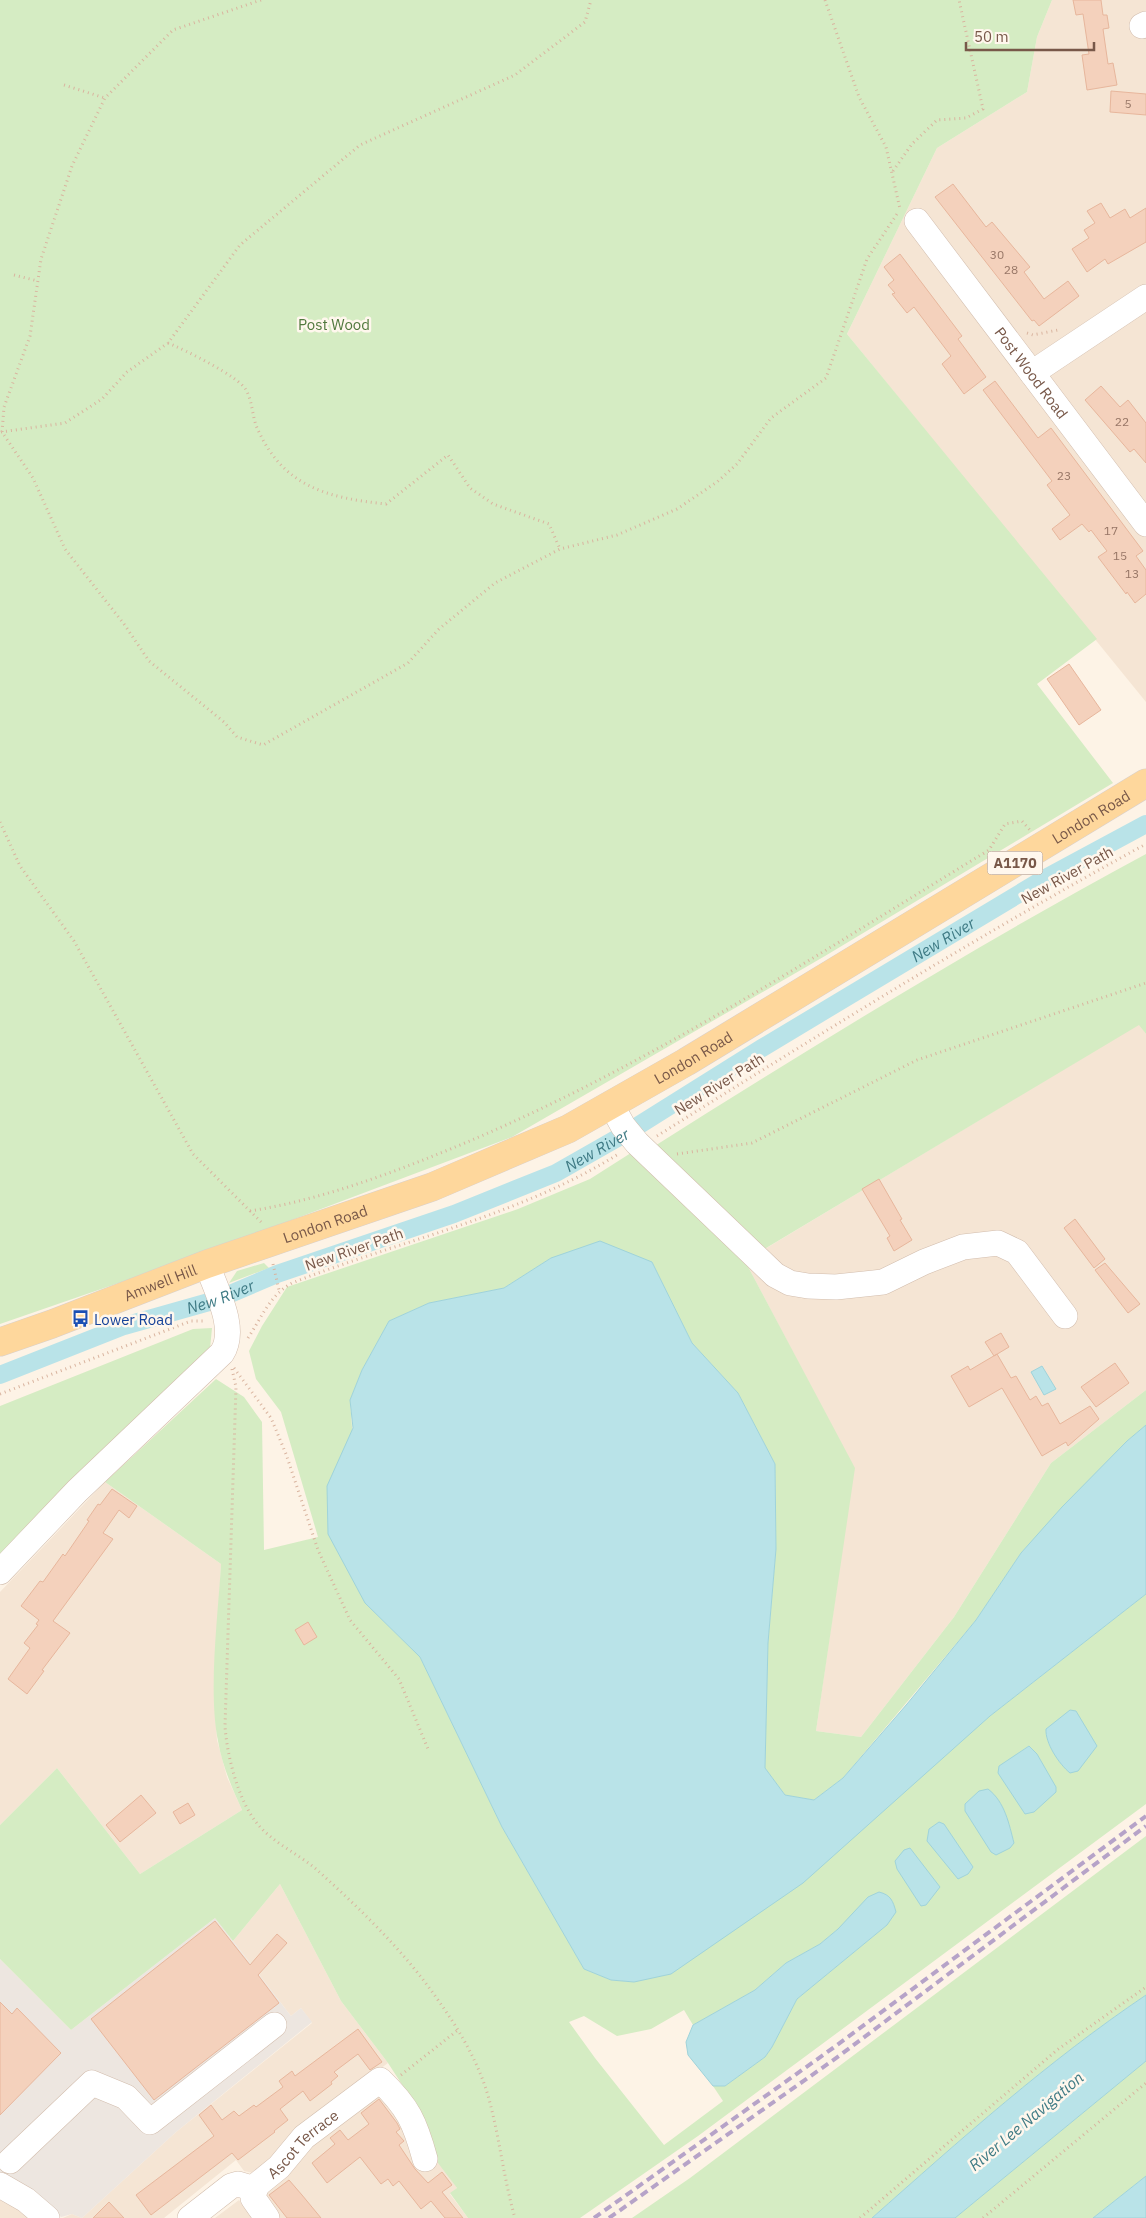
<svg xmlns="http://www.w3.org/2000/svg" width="1146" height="2218" viewBox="0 0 1146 2218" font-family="'IBM Plex Sans',sans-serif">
	<rect width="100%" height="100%" fill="#fdf3e6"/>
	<!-- residential -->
	<path fill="#f5e5d4" d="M1052 0H1146V702L847 334 937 148 1027 92 1037 37Z
		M1139 1024 1146 1034V1390L1051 1463 954 1617 861 1737 816 1731 854 1468 745 1261Z
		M105 1482 221 1564 214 1696 217 1740 227 1777 242 1810 140 1874 57 1768 0 1825V1592Z
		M280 1884 341 2001 388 2063 343 2096 253 2173 244 2171 236 2160 164 2218H63L72 2214 82 2218 176 2132 312 2023 301 2008 291 2016 233 1941Z
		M379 2090 436 2157 457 2188 450 2194 468 2218H278L264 2192 307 2146Z
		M0 2199 11 2205 32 2218H0Z
		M239 2200 253 2218H215Z"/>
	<!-- industrial -->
	<path fill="#ede6e0" d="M215 1918 291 2016 301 2008 312 2022 176 2132 82 2218 72 2214 61 2217 46 2202 0 2174V1959L71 2030Z"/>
	<!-- green -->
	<path fill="#d5ecc3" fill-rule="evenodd" d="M0 0H1052L1037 37 1027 92 937 148 847 334 1097 639 1037 684 1113 783 825 956 512 1137 191 1258 0 1324Z
		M1146 854V1034L1139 1025 761 1251 650 1149C813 1046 977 945 1146 854Z
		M634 1151 745 1261 855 1468 816 1731 861 1737 954 1617 1051 1463 1146 1390V1425L1127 1441 1021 1553 976 1620 843 1778 814 1800 785 1795 765 1768 768 1643 776 1549 775 1464 738 1393 692 1343 652 1262 551 1258 504 1288 429 1303 389 1321 362 1370 350 1400 365 1603 420 1657 502 1827 584 1969 611 1980 634 1982 990 1716 1146 1594V1804L698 2136 580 2218H468L450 2193 457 2188 438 2163 425 2120 388 2063 341 2001 280 1884 233 1941 215 1918 71 2030 0 1959V1825L57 1768 140 1874 242 1810C232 1788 222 1765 218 1741 208 1691 218 1616 221 1564L105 1482 216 1379 244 1397 262 1422 264 1550 318 1537 281 1412 256 1379 249 1351 262 1326 287 1287 518 1209 590 1179ZM1029 1746 1037 1754 1045 1771 999 1767ZM887 1925 797 1999 772 2047 765 2057 725 2086H713L723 2101 664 2145 595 2058 569 2022 584 2016 617 2036 651 2029 684 2010 693 2025 755 1990 786 1963 820 1944 838 1929Z
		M264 1263 269 1268 229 1283 237 1271Z
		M212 1328 210 1349 0 1558V1406L193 1329Z
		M1146 1836V1995C1048 2061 960 2140 872 2218H632L690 2178Z
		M1146 2061V2176L1093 2218H955Z"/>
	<!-- water -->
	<path fill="#b9e3e8" stroke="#9fd3da" d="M600 1241 652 1262 692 1343 738 1393 775 1464 776 1549 768 1643 765 1768 785 1795 814 1800 843 1778 907 1704 976 1620 1021 1553 1062 1507 1127 1441 1146 1425V1594L990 1716 803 1883 671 1974 634 1982 611 1980 584 1969 502 1827 420 1657 365 1603 328 1534 327 1486 353 1428 350 1400 362 1370 389 1321 429 1303 504 1288 551 1258Z
		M1042 1366 1056 1389 1044 1395 1031 1372Z
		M1070 1710 1076 1711 1097 1746 1078 1771 1070 1773C1059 1764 1045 1743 1046 1729Z
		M1029 1746 1037 1754 1056 1787V1792L1034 1812 1025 1814 998 1773 999 1766Z
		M988 1789C1005 1802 1009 1824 1014 1843L1010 1848 996 1855 991 1852 965 1811V1804L979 1791Z
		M939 1822 944 1824 973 1867 968 1874 958 1879 927 1841 929 1829Z
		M910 1848 940 1887 926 1905 921 1906 897 1869 895 1861 904 1850Z
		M879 1892C891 1895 893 1901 896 1912L887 1925 797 1999 772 2047 765 2057 725 2086H713L688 2055 686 2042 693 2025 755 1990 786 1963 820 1944 838 1929 868 1897Z
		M1146 1995V2061L955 2218H872C960 2140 1048 2061 1146 1995Z
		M1146 2176V2218H1093Z"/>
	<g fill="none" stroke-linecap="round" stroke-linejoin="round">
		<!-- canal -->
		<path stroke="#b9e3e8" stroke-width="18" id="s1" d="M0 1375 124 1326 216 1300 277 1274 454 1214 556 1173 628 1132 762 1048 1042 880 1146 824"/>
	</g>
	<!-- building -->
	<path fill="#f4d1bc" stroke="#e7b69c" d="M1073 0H1101L1103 15H1107L1109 28 1103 29 1108 64 1113 63 1117 85 1087 90 1082 55 1089 54 1083 14 1076 15Z
		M1111 91 1146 94V115L1110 112Z
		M953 184 986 227 992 222 1030 267 1024 272 1044 299 1068 281 1079 296 1039 326 1034 320 1032 321 935 197Z
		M1101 203 1110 218 1125 209 1130 218 1146 208V242L1108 264 1105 259 1087 272 1072 249 1089 238 1084 230 1095 223 1087 211Z
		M900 254 962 336 958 339 986 377 964 394 942 364 951 356 914 307 907 313 892 294 895 293 888 285 894 280 884 267Z
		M995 381 1038 438 1051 428 1143 551 1136 556 1146 570V594L1135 603 1127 592 1126 594 1098 557 1107 551 1091 530 1089 532 1082 524 1060 540 1052 529 1070 515 1047 485 1052 481 983 390Z
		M1101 386 1120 407 1128 400 1146 423V463L1134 449 1130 452 1085 400Z
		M1069 664 1101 710 1079 725 1047 679Z
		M879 1179 902 1219 900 1220 912 1240 894 1251 887 1238 890 1236 862 1189Z
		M1075 1219 1105 1259 1094 1268 1064 1228Z
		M1105 1263 1140 1304 1128 1313 1095 1270Z
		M1001 1333 1009 1347 994 1356 985 1342Z
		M997 1354 1011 1378 1016 1376 1030 1400 1036 1396 1042 1406 1048 1403 1060 1424 1090 1406 1099 1419 1068 1446 1066 1442 1042 1456 1002 1388 969 1407 951 1376 968 1366 970 1370Z
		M1115 1363 1129 1383 1096 1407 1081 1387Z
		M112 1489 137 1506 129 1518 119 1510 103 1533 113 1539 53 1621 70 1633 42 1670 44 1671 27 1694 8 1679 30 1648 24 1643 38 1625 36 1624 39 1620 21 1606 40 1581 43 1582 63 1554 65 1556 89 1521 87 1520 98 1504 100 1505Z
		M308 1622 317 1637 304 1645 295 1630Z
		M141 1795 156 1813 120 1842 106 1825Z
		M188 1803 195 1815 180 1824 173 1812Z
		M215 1921 250 1965 277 1934 287 1943 258 1975 279 2003 154 2100 91 2019Z
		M0 2002 12 2014 17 2008 61 2053 0 2115Z
		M358 2029 382 2062 370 2070 358 2054 334 2072 338 2076 331 2082 332 2084 310 2101 303 2091 280 2109 288 2120 274 2131 275 2132 238 2160 232 2153 151 2215 136 2195 214 2136 199 2115 211 2105 222 2120 234 2111 239 2116 254 2105 256 2107 283 2087 279 2081 292 2071 295 2076Z
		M379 2099 397 2123 400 2129 396 2132 404 2141 399 2145 415 2169 428 2183 442 2172 452 2185 442 2192 463 2218H445L431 2201 421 2209 399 2181 393 2186 388 2179 381 2184 360 2157 327 2183 312 2163 335 2144 330 2138 340 2130 348 2140 369 2124 361 2113Z
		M289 2180 302 2195 321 2218H287L269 2195Z
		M109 2202 124 2218H93Z"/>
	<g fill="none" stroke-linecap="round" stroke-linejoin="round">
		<defs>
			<g id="minor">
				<path d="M1142 26 1146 24"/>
				<path id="s2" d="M917 221 1146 524"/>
				<path d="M1032 373 1146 297"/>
				<path d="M612 1106 623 1126 637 1143 775 1275 790 1283 808 1286 836 1287 883 1282 924 1262 963 1247 998 1243 1017 1252 1065 1316"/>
				<path d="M0 1572 77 1491 222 1353C238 1328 215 1289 207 1264"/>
				<path d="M10 2161 92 2083 126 2097 150 2122 274 2025"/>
				<path d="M0 2185 26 2200 47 2218"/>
				<path d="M190 2218 231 2186 238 2184 255 2189"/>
				<path id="s3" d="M267 2218 253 2198V2194L258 2184 279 2167 304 2137 380 2080C408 2107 415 2122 425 2159"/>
			</g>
			<g id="major">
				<path id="s4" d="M0 1342 52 1324 207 1264 432 1187 568 1129 686 1062 1146 783"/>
			</g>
		</defs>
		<!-- minor casing -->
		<use href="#minor" stroke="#d2bdad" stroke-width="26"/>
		<!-- major casing -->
		<use href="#major" stroke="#d9d0cc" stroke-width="29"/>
		<!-- path -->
		<path stroke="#d9b49f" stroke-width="3" stroke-dasharray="1 4" stroke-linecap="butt" d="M261 0 173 30 105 98 72 166 41 259 30 336 4 407 2 432 33 478 65 549 124 624 149 661 224 722 237 737 263 745 408 663 439 629 495 583 560 549 617 535 677 509 717 482 737 464 771 418 826 378 867 259 897 214
			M825 0 859 97 886 147 900 209
			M64 85 105 98
			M893 171 912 144 937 120 966 118 983 109 959 0
			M14 275 38 281
			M1027 333 1033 335 1058 330
			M168 343C183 349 240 377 246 390 253 402 252 418 258 430 284 487 328 498 386 504L448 455 470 488 493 504 549 524 560 549
			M1 432 65 423 102 399 127 372 168 343 240 245 360 145 515 75 585 22 591 0
			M0 822 20 866 74 941 193 1154 261 1222
			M657 1136C818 1035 979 935 1146 844
			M677 1154 752 1143 917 1060 1146 983
			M250 1211C319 1200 384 1176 448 1150 639 1072 813 957 989 850L1005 824 1022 821 1030 830
			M273 1264 279 1290
			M248 1338C262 1317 269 1296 292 1283 401 1240 520 1216 620 1153
			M234 1368 271 1418 286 1454 318 1550 350 1620 399 1679 428 1749
			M232 1369 236 1387 225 1726C227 1756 238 1799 256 1822 271 1842 297 1853 316 1869 357 1906 400 1947 433 1993 457 2026 480 2063 490 2103 500 2141 504 2180 515 2218
			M0 1394 191 1321H206
			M401 2075 458 2030
			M860 2218 1057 2050 1146 1987
			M983 2218 1146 2083"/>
		<!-- minor -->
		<use href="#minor" stroke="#fff" stroke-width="25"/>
		<!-- major -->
		<use href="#major" stroke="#fed79c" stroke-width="28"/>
		<!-- rail -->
		<path stroke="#b6a3c8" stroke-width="4" stroke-dasharray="8 5" stroke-linecap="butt" d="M594 2218 833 2048 1146 1816
			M609 2218 839 2056 1146 1826"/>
	</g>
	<!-- icons -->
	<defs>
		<symbol id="bus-bare" viewBox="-9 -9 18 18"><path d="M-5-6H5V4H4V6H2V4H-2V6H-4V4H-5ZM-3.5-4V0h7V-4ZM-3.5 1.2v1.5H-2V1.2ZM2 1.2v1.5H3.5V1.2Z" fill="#1a4fb4" stroke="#fff7ed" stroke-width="2.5" paint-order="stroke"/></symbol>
	</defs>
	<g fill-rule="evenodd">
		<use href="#bus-bare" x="68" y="1306" width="25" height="25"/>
	</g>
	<g text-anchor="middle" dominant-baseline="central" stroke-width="5" stroke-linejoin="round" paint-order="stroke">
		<!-- number labels -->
		<g font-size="12" fill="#977666">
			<text x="1128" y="103">5</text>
			<text x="997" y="254">30</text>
			<text x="1011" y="269">28</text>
			<text x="1122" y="421">22</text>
			<text x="1064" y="475">23</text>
			<text x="1111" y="530">17</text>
			<text x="1120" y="555">15</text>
			<text x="1132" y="573">13</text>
		</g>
		<!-- shield labels -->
		<rect fill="#fff7ed" stroke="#a0887a" stroke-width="1" x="987.5" y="851.5" width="55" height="23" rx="4"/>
		<g font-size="14" font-weight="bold" fill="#785849">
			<text x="1015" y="863">A1170</text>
		</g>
		<!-- park labels -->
		<g font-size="15" fill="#51793d" stroke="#fff7ed">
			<text x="334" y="324">Post Wood</text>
		</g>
		<!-- street labels -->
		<g font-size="15" fill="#785849" stroke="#fff7ed">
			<text stroke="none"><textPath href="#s2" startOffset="190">Post Wood Road</textPath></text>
			<text stroke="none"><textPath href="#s4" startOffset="1216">London Road</textPath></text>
			<text transform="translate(1067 875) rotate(-29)">New River Path</text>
			<text stroke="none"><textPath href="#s4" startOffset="751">London Road</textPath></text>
			<text transform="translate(719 1084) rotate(-32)">New River Path</text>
			<text stroke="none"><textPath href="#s4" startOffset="346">London Road</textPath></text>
			<text transform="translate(354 1249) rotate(-19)">New River Path</text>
			<text stroke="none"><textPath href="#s4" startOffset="171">Amwell Hill</textPath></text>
			<text stroke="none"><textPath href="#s3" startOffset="100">Ascot Terrace</textPath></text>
		</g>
		<!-- transit labels -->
		<g font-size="15" fill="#164399" stroke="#fff7ed" text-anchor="start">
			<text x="94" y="1319">Lower Road</text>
		</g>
		<!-- water labels -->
		<g font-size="16" font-style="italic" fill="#3f7b85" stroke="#fff7ed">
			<text stroke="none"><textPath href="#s1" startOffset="1044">New River</textPath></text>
			<text stroke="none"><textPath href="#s1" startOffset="639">New River</textPath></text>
			<text stroke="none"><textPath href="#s1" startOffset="234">New River</textPath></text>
			<text transform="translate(1026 2121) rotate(-40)">River Lee Navigation</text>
		</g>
	</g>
	<!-- scale -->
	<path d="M966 42v8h128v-8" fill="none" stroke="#785849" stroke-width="2.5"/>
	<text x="974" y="42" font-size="15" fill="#785849" stroke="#fff7ed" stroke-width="4" paint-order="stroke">50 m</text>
</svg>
